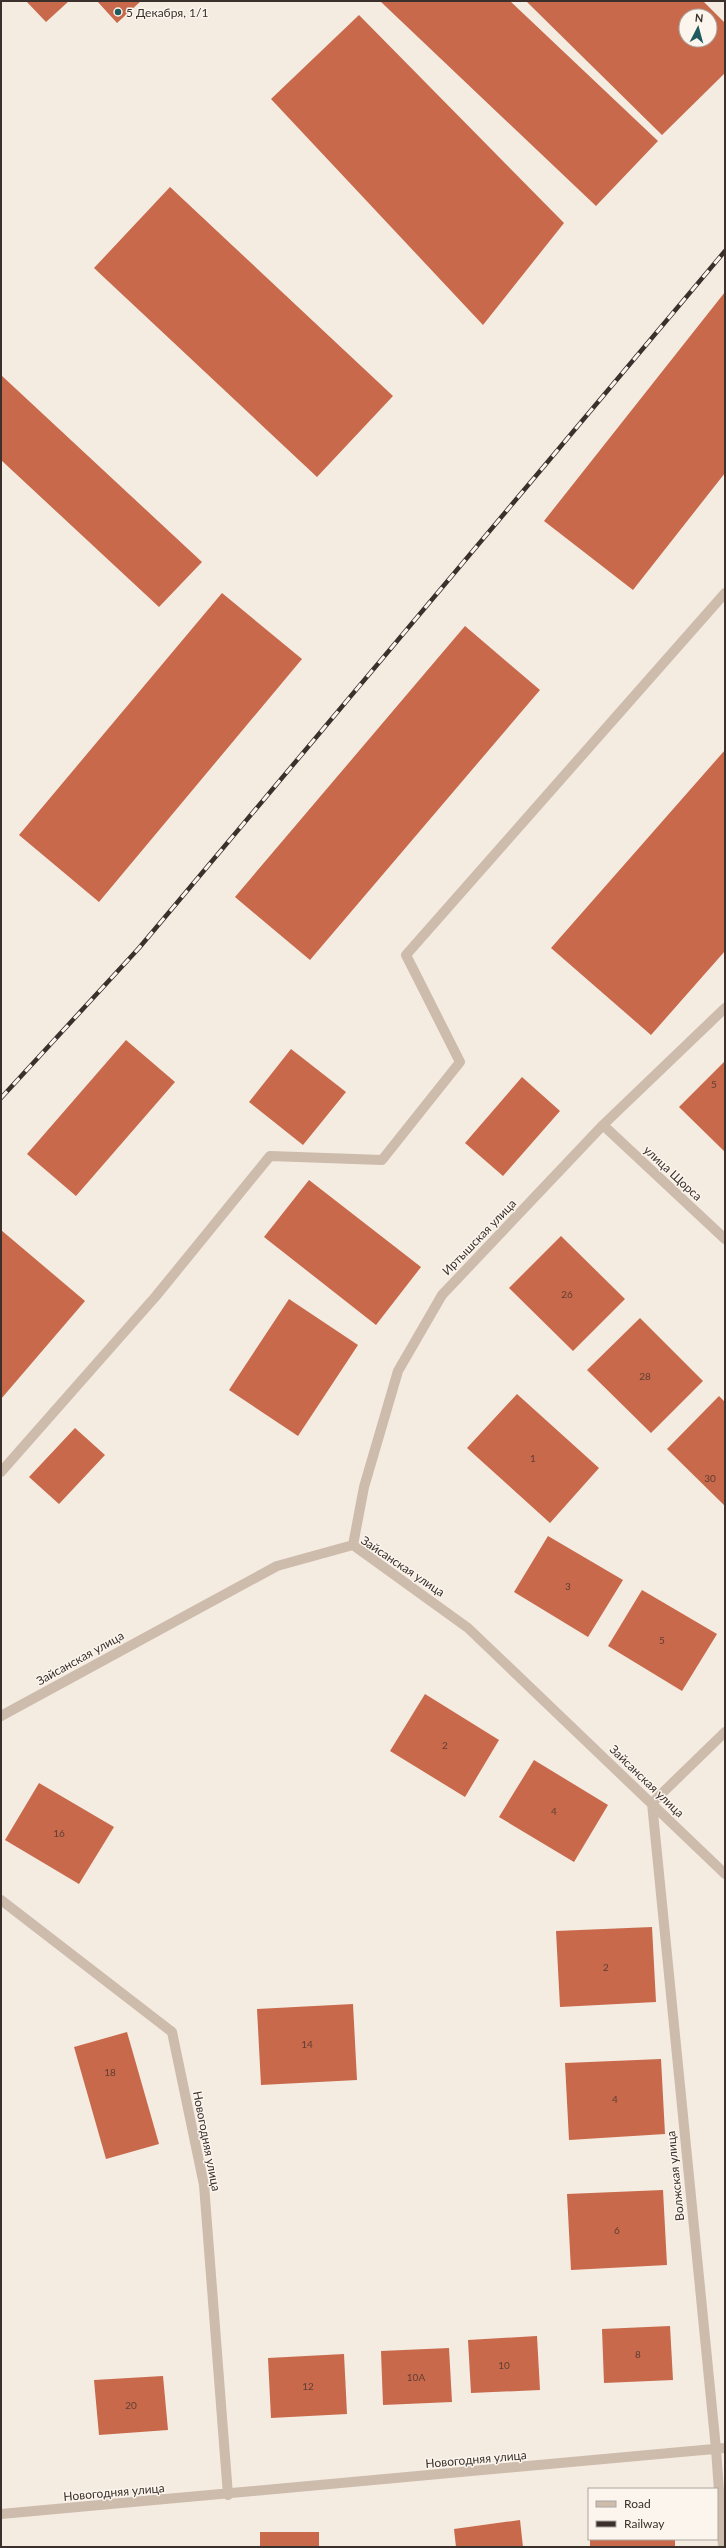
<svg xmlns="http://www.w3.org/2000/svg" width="726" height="2548" viewBox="0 0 726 2548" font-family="Lato,sans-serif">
	<rect width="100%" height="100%" fill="#f4ebe1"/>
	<!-- building -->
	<path fill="#c8694b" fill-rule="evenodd" d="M26 1H69L46 22Z
		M97 1H141L117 23Z
		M380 1H510L658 141 596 206Z
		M526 1H703L725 23V73L662 135ZM686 16H710V40H686Z
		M359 15 564 223 483 325 271 99Z
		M170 187 393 396 317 477 94 268Z
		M725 292V473L633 590 544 521Z
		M1 375 202 562 159 607 1 460Z
		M222 593 302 659 99 902 19 835Z
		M465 626 540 690 310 960 235 897Z
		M725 750V951L651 1035 551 948Z
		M126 1040 175 1082 76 1196 27 1154Z
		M291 1049 346 1092 303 1145 249 1102Z
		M725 1061V1152L679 1107Z
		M522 1077 560 1111 503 1176 465 1143Z
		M309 1180 421 1267 376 1325 264 1237Z
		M1 1230 85 1301 1 1399Z
		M561 1236 625 1299 573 1351 509 1288Z
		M289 1299 358 1345 298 1436 229 1390Z
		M640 1318 703 1381 651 1433 587 1370Z
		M517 1394 599 1468 550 1523 467 1448Z
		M719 1396 725 1402V1506L667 1449Z
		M75 1428 105 1455 59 1504 29 1477Z
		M548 1536 623 1580 588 1637 514 1592Z
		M642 1590 717 1634 682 1691 608 1646Z
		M425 1694 499 1740 465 1797 390 1751Z
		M534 1760 608 1805 574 1862 499 1817Z
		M39 1783 114 1827 79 1884 5 1840Z
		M652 1927 656 2002 560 2007 556 1931Z
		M353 2004 357 2080 261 2085 257 2009Z
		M127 2032 159 2144 106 2159 74 2047Z
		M661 2059 665 2134 569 2140 565 2063Z
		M663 2190 667 2265 571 2270 567 2194Z
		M670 2326 673 2380 604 2383 602 2329Z
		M537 2336 540 2390 471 2393 468 2340Z
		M449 2348 452 2402 383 2405 381 2351Z
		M344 2354 347 2414 271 2418 268 2358Z
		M163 2376 168 2430 99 2435 94 2380Z
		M520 2520 523 2547H456L454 2529Z
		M260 2532H319V2547H260Z
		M590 2539H675V2547H590Z"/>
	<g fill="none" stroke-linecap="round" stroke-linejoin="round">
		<!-- service -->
		<path stroke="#cdbbac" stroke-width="10" d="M1 1472 156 1296 270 1156 382 1160 460 1062 406 955 725 593"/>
		<!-- minor -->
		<path stroke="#cdbbac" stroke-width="10" d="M603 1125 725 1239
			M353 1545 364 1487 398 1371 442 1295 603 1125 725 1008
			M1 1716 277 1566 353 1545 468 1628 725 1874
			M1 1900 172 2032 204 2185 228 2495
			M1 2514 725 2448
			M723 2547 716 2449 652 1803 725 1732"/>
		<defs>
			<path id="rail" d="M1 1098 139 948 725 251"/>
		</defs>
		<!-- rail casing -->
		<use href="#rail" stroke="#3b302b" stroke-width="4.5"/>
		<!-- rail -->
		<use href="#rail" stroke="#fbf5ee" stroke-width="3" stroke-dasharray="9" stroke-linecap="butt"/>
	</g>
	<!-- markers -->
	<circle fill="#1f5a5e" stroke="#fbf5ee" stroke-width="1.5" cx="118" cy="12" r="4"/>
	<g text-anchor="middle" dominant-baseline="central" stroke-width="3" stroke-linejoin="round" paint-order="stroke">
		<!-- number labels -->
		<g font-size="10" fill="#5e3e33">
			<text x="714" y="1084">5</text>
			<text x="567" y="1294">26</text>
			<text x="645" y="1376">28</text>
			<text x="533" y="1458">1</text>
			<text x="710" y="1478">30</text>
			<text x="568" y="1586">3</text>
			<text x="662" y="1640">5</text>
			<text x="445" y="1745">2</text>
			<text x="554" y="1811">4</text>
			<text x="59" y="1833">16</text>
			<text x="606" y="1967">2</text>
			<text x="307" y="2044">14</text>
			<text x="110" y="2072">18</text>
			<text x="615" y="2099">4</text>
			<text x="617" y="2230">6</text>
			<text x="638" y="2354">8</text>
			<text x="504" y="2365">10</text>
			<text x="416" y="2377">10А</text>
			<text x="308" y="2386">12</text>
			<text x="131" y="2405">20</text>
		</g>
		<!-- poi labels -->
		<g font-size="12" fill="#3b302b" stroke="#fbf5ee" text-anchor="start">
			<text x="126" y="12">5 Декабря, 1/1</text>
		</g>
		<!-- street labels -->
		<g font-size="12" fill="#3b302b" stroke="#fbf5ee">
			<text transform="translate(673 1173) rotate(43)">улица Щорса</text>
			<text transform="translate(479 1237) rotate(-46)">Иртышская улица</text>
			<text transform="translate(403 1566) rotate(34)">Зайсанская улица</text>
			<text transform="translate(80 1658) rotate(-29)">Зайсанская улица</text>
			<text transform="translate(647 1781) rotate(44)">Зайсанская улица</text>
			<text transform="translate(207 2141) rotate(79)">Новогодняя улица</text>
			<text transform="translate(675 2176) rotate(-96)">Волжская улица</text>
			<text transform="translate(476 2459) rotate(-5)">Новогодняя улица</text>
			<text transform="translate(114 2492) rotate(-5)">Новогодняя улица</text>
		</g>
	</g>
	<!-- border -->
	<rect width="726" height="2548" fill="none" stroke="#3b302b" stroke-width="4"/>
	<!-- legend -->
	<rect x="588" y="2488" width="130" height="52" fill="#fbf5ee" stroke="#aea6a0"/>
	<rect x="596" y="2501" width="20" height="6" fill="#cdbbac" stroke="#aea6a0"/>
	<text x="624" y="2508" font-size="12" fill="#3b302b">Road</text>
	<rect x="596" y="2521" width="20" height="6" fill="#3b302b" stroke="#aea6a0"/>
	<text x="624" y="2528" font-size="12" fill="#3b302b">Railway</text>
	<!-- north arrow -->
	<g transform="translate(698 28) rotate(6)"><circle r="19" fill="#fbf5ee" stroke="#aea6a0"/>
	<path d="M0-3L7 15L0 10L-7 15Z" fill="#1f5a5e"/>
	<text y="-6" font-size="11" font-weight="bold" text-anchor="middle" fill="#3b302b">N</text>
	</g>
</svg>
